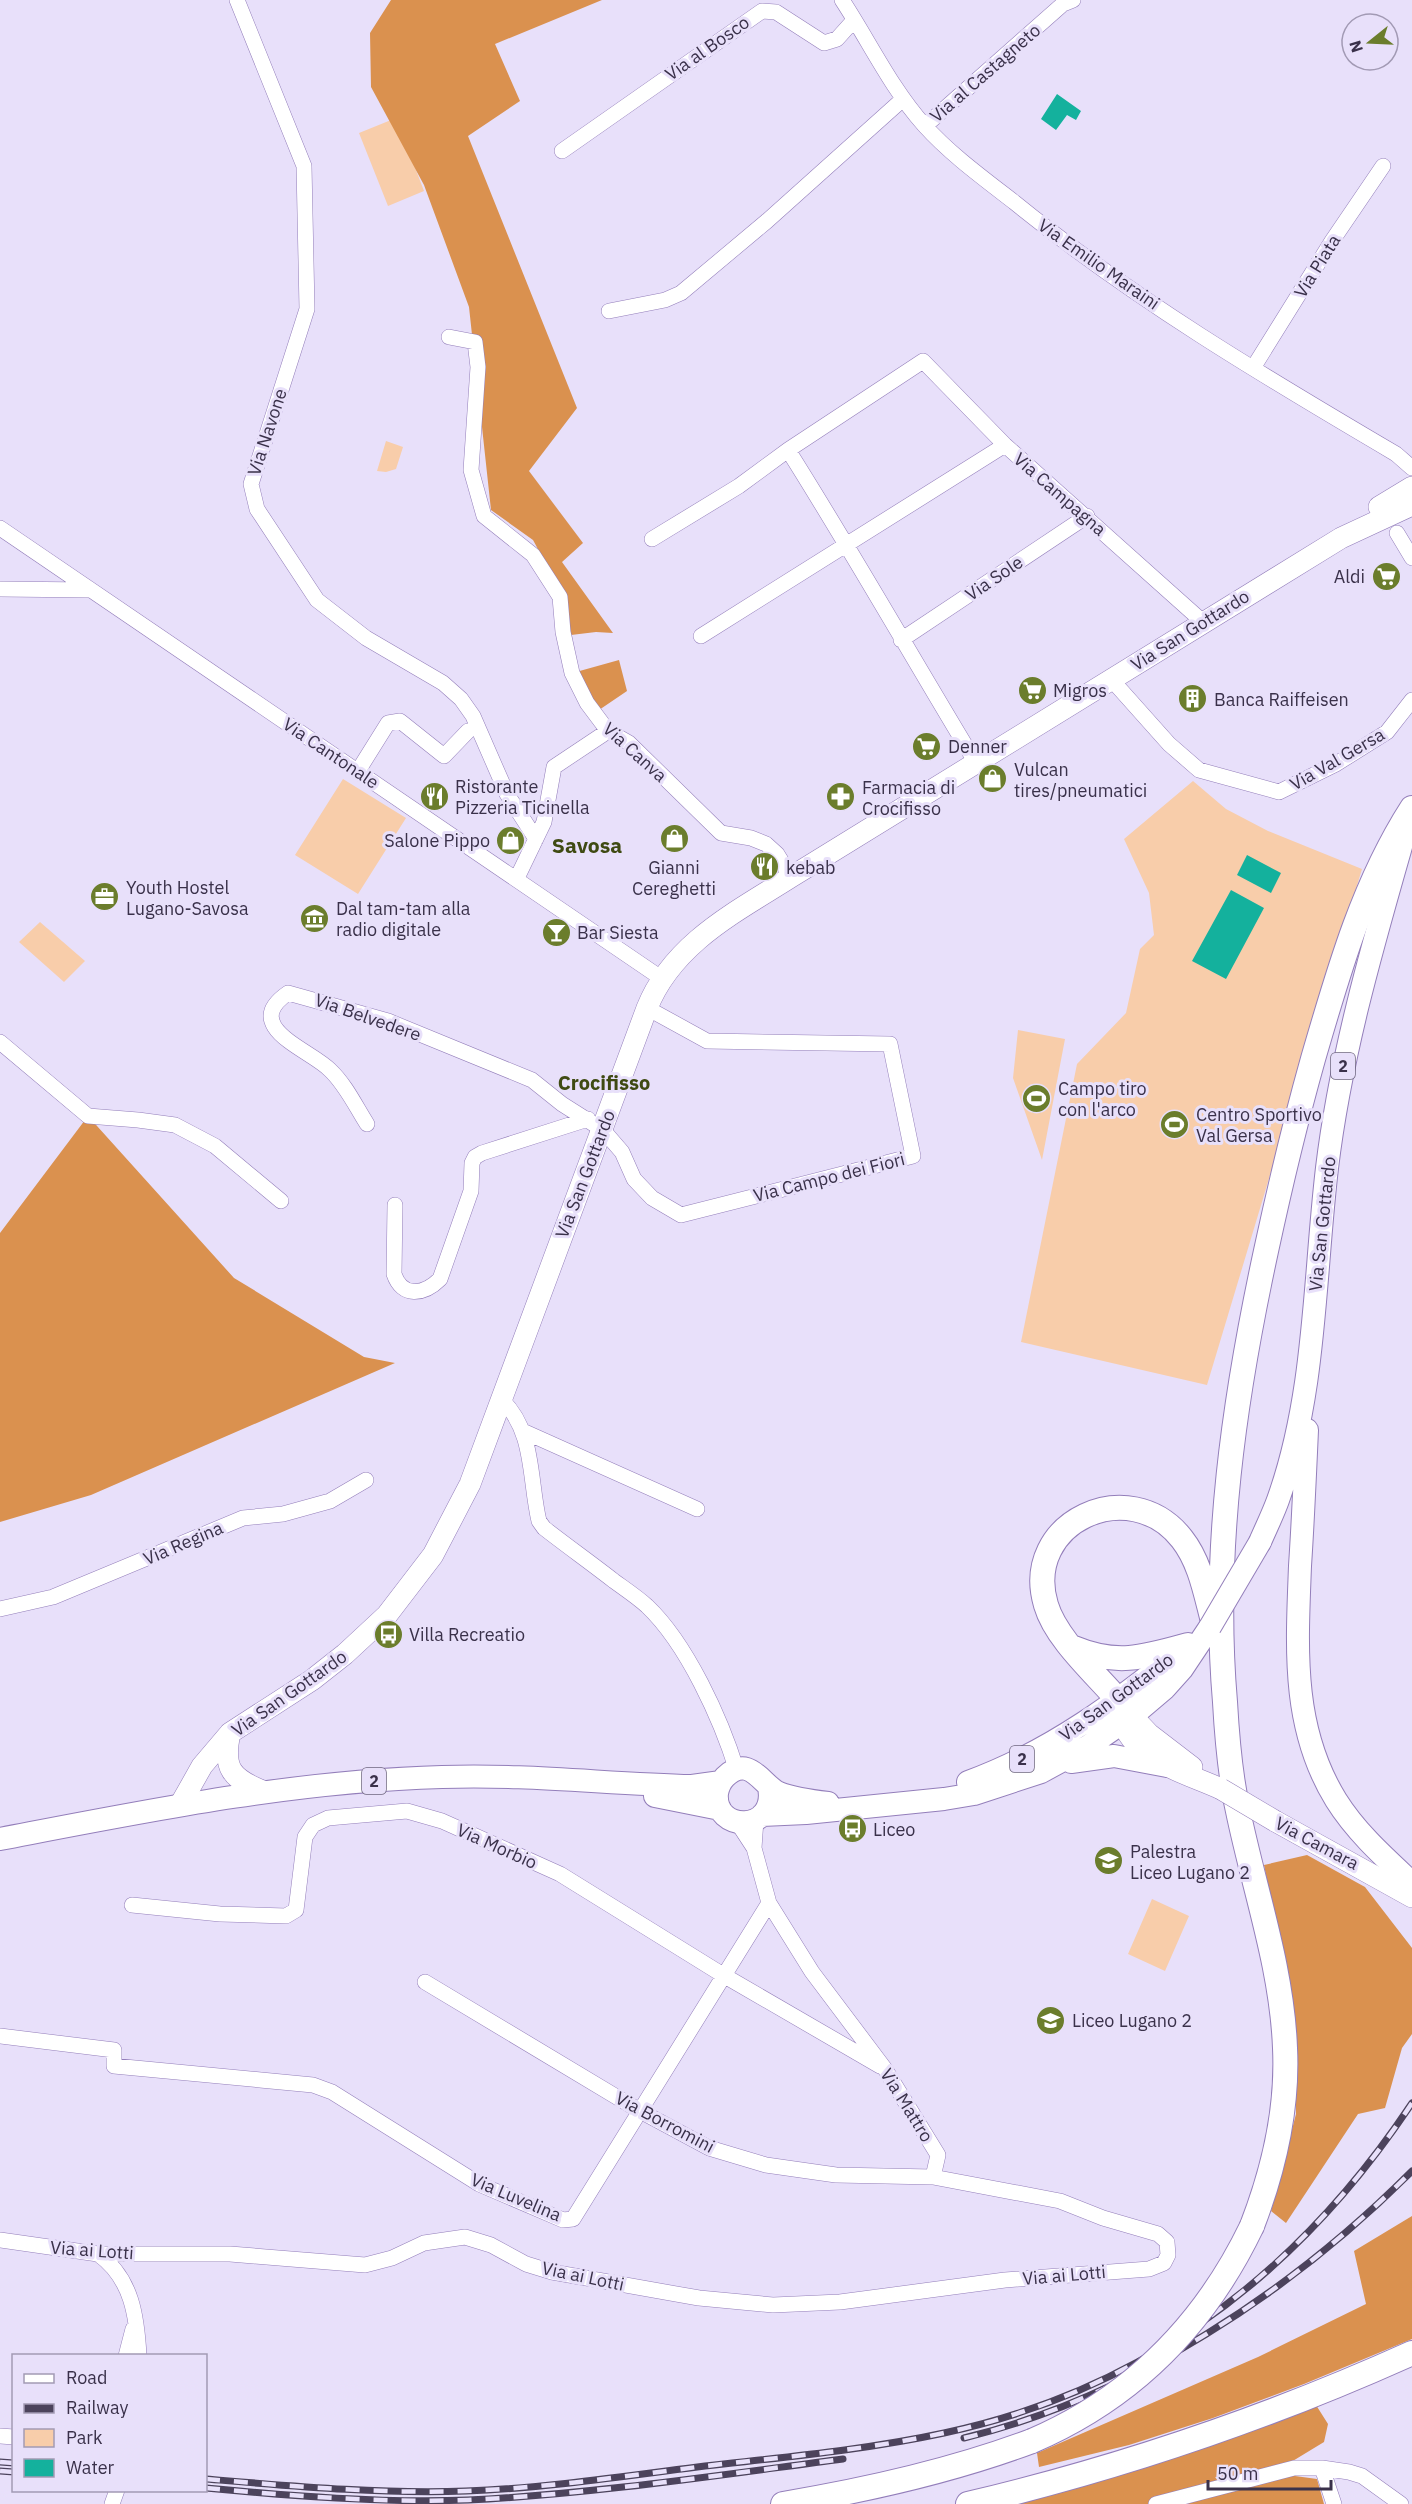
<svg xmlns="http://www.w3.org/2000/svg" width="1412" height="2504" viewBox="0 0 1412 2504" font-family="'IBM Plex Sans',sans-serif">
	<rect width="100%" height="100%" fill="#e8e0fa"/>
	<!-- green -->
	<path fill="#f8cdaa" d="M396 118 424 191 388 206 359 133Z
		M386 441 403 447 396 469 386 472 377 471Z
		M343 779 406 818 358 894 295 855Z
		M1193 781 1226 809 1268 831 1362 869 1207 1385 1021 1342 1077 1064 1126 1013 1140 949 1154 935 1149 893 1124 839Z
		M40 922 85 961 64 982 19 942Z
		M1018 1030 1065 1039 1042 1160 1013 1078Z
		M1152 1899 1189 1916 1165 1971 1128 1954Z"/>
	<!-- forest -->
	<path fill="#da914f" d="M391 0H602L495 44 520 101 468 136 577 408 529 471 583 543 562 562 613 633 596 632 571 635 563 595 533 540 491 510 469 307 424 185 371 87 370 33Z
		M619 660 627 691 599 710 576 672Z
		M88 1116 234 1278 364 1357 395 1363 91 1495 0 1522V1233Z
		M1307 1855 1365 1887 1412 1948V2034L1402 2048 1385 2108 1358 2114 1286 2223 1271 2211 1296 2114 1292 2007 1264 1865Z
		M1412 2216V2339L1304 2384 1213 2418 1129 2445 1039 2467 1037 2453 1258 2357 1366 2304 1354 2251Z
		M1316 2405 1328 2424 1324 2442 1273 2473 1317 2479 1324 2504H1012Z"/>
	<!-- water -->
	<path fill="#14b19d" d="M1057 94 1081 111 1076 120 1067 115 1056 130 1041 119Z
		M1247 855 1281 873 1271 893 1237 875Z
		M1231 890 1264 908 1226 979 1192 961Z"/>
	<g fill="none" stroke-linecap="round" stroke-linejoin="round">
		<defs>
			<path id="minor" d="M237 0 304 166 307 309 251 484 257 509 317 600 366 638 443 683 461 699 473 716 507 794 536 839
				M842 0C869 41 891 88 924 125 950 154 983 178 1014 202 1132 298 1265 377 1396 454L1412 468
				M925 126 1063 4 1073 0
				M562 151 762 11 776 12 824 43 837 39 854 20
				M609 311 665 300 681 293 767 221 903 99
				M449 337 475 342 478 367 471 470 484 516 533 555 560 597 563 632 572 673 587 703 608 731 629 743 721 833 751 838 766 844 777 854 791 877
				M1253 368 1332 241 1383 166
				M788 450C853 553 913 659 976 763
				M0 528 661 978
				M1397 533 1412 558
				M652 539 739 486 788 450 923 361 1005 445 1203 622
				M0 589 89 590
				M701 636 1005 445
				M901 640 1087 516
				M1111 679 1169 744 1199 770 1279 792 1336 764 1387 732 1412 700
				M358 771 388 723 400 721 444 756 468 731
				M517 878 544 822 554 767 608 731
				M0 1042 88 1116 138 1120 175 1125 215 1146 281 1201
				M367 1124C356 1107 346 1085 330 1070 311 1050 239 1027 288 993L388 1021 532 1080 562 1104 603 1130 622 1152 634 1179 652 1198 681 1215 913 1156 890 1044 707 1041 647 1008
				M395 1205 394 1274C402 1298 424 1295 440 1279L471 1191 472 1163 475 1157 482 1153 588 1119
				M501 1399C535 1431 529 1479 539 1521L544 1528C567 1546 591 1563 614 1581 625 1589 637 1597 647 1606 687 1644 721 1719 737 1771
				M525 1432 697 1509
				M0 1609 53 1597 243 1518 283 1514 330 1501 366 1480
				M737 1822 754 1848 756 1820
				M132 1905 220 1914 286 1916 296 1910 305 1837 313 1825 328 1818 407 1811 442 1821 560 1874 723 1975 880 2066
				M425 1982 640 2111 709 2148 766 2165 836 2175 933 2177
				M0 2036 114 2050V2066L313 2085 332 2092 479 2184 563 2220 573 2219 769 1903
				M0 2240 98 2254H230L365 2265 392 2258 424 2243 465 2237 491 2245 526 2264 552 2272 699 2298 773 2305 840 2302 1005 2280 1149 2269 1164 2263 1168 2255 1167 2242 1158 2234 1103 2218 1060 2201 933 2177 938 2155 885 2069 812 1972 769 1903 754 1848
				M98 2254C132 2278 137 2317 139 2356
				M126 2356 133 2329
				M0 2436 14 2437
				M1322 2468 1349 2472 1362 2476 1401 2504
				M112 2504 117 2490
				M1156 2504 1294 2468H1322L1334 2504"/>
			<path id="secondary" d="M1379 507 1412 487
				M1132 1716 1149 1734 1192 1767
				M1123 1724C1140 1763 1184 1772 1221 1789
				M230 1733C222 1769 232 1779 265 1792
				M180 1805 202 1766 230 1733 312 1680 345 1654 387 1615 433 1555 470 1484 647 1008C673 943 736 912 791 877L1341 538 1412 505
				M1275 1821 1412 1897"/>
			<path id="primary" d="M1307 1430C1305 1475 1303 1521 1300 1566 1297 1647 1291 1727 1336 1800 1356 1832 1384 1857 1412 1883
				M1260 1542C1266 1528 1273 1514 1278 1500 1316 1394 1314 1278 1327 1168 1341 1052 1374 941 1406 829
				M1071 1762 1114 1756 1167 1766
				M968 1782C1053 1751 1118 1701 1188 1645
				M769 1787C778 1833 713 1833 717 1793 718 1788 721 1781 725 1777 750 1753 762 1786 779 1793 795 1799 811 1801 828 1803
				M655 1796 720 1809
				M762 1815 806 1813 944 1799 974 1794 1041 1772 1087 1747 1132 1716 1165 1688 1182 1669 1210 1627
				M0 1839C146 1811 292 1781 442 1777 525 1774 608 1784 692 1786L721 1782"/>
			<path id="trunk" d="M1074 1648C1117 1666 1145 1657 1188 1645
				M1118 1700C1095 1673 1056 1639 1046 1605 1021 1522 1130 1472 1182 1539 1201 1563 1206 1596 1214 1625
				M1252 2226C1274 2169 1288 2110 1285 2048 1282 1967 1254 1889 1238 1811 1230 1775 1227 1738 1225 1702 1212 1550 1234 1399 1266 1251 1280 1186 1295 1123 1313 1059 1338 973 1363 884 1412 808
				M783 2504C867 2490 952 2471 1032 2441
				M968 2504C1120 2468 1270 2417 1412 2353"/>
		</defs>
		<!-- minor casing -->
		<use href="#minor" stroke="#937eba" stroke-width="16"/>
		<!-- secondary casing -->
		<use href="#secondary" stroke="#937eba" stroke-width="22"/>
		<!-- primary casing -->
		<use href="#primary" stroke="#937eba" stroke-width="24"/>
		<!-- trunk casing -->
		<use href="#trunk" stroke="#937eba" stroke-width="26"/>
		<!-- minor -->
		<use href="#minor" stroke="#fff" stroke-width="15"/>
		<!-- secondary -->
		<use href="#secondary" stroke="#fff" stroke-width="21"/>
		<!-- primary -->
		<use href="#primary" stroke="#fff" stroke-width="22"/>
		<!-- trunk -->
		<use href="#trunk" stroke="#fff" stroke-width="24"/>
		<defs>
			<path id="rail" d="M964 2438C1132 2397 1291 2292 1412 2171
				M0 2462 14 2463
				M0 2471 14 2472
				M206 2479C292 2486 379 2494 466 2491 546 2488 626 2476 705 2466 785 2457 865 2450 944 2433 1145 2390 1299 2273 1412 2103
				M206 2488C293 2496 380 2503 468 2500 593 2494 719 2475 843 2459"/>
		</defs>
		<!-- rail casing -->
		<use href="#rail" stroke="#4c435c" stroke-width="7"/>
		<!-- rail -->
		<use href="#rail" stroke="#e8e0fa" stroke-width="4.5" stroke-dasharray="14" stroke-linecap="butt"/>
		<defs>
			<path id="secondary-bridge" d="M1221 1789 1275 1821"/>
			<path id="primary-bridge" d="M1210 1627 1260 1542"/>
			<path id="trunk-bridge" d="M1032 2441C1132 2398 1205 2324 1252 2226"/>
		</defs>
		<!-- secondary-bridge casing -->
		<use href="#secondary-bridge" stroke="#937eba" stroke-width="22" stroke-linecap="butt"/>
		<!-- primary-bridge casing -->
		<use href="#primary-bridge" stroke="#937eba" stroke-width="24" stroke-linecap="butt"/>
		<!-- trunk-bridge casing -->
		<use href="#trunk-bridge" stroke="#937eba" stroke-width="26" stroke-linecap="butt"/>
		<!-- secondary-bridge -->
		<use href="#secondary-bridge" stroke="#fff" stroke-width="21"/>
		<!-- primary-bridge -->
		<use href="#primary-bridge" stroke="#fff" stroke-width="22"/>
		<!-- trunk-bridge -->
		<use href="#trunk-bridge" stroke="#fff" stroke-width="24"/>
	</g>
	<!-- icons -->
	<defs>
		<symbol id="supermarket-disc" viewBox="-11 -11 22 22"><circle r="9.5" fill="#6b7d2c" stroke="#e8e0fa"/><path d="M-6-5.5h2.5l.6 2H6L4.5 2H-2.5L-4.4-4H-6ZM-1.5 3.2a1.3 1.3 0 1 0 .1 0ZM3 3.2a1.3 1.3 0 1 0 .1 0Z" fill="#fff"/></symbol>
		<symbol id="building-disc" viewBox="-11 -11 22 22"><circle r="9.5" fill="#6b7d2c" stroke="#e8e0fa"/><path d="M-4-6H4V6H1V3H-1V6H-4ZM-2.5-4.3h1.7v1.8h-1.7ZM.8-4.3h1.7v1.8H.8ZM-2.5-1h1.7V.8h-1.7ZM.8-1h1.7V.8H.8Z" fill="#fff"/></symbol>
		<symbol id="shop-disc" viewBox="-11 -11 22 22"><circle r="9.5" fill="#6b7d2c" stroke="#e8e0fa"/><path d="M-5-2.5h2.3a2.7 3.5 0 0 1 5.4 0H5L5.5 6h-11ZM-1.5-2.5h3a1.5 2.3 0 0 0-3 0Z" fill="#fff"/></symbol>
		<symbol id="restaurant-disc" viewBox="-11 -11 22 22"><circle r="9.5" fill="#6b7d2c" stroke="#e8e0fa"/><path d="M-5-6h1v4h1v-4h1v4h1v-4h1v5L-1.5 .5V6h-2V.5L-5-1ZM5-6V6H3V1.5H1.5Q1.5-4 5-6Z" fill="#fff"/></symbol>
		<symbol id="pharmacy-disc" viewBox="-11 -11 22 22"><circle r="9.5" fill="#6b7d2c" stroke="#e8e0fa"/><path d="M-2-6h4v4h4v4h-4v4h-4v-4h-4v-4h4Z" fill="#fff"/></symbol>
		<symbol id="office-disc" viewBox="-11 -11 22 22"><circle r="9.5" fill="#6b7d2c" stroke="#e8e0fa"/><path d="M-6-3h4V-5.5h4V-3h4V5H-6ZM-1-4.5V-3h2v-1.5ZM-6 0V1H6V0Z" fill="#fff"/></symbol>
		<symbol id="museum-disc" viewBox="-11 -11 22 22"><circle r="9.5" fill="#6b7d2c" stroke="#e8e0fa"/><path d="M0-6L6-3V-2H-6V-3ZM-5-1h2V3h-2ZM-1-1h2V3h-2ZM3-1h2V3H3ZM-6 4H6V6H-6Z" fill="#fff"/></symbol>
		<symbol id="bar-disc" viewBox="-11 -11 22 22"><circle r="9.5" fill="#6b7d2c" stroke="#e8e0fa"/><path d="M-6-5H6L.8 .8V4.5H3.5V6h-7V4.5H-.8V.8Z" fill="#fff"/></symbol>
		<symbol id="stadium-disc" viewBox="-11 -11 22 22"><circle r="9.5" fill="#6b7d2c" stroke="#e8e0fa"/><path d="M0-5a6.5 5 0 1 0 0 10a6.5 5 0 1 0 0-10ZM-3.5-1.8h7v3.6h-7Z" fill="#fff"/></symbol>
		<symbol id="bus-disc" viewBox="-11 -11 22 22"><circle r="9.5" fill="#6b7d2c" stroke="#e8e0fa"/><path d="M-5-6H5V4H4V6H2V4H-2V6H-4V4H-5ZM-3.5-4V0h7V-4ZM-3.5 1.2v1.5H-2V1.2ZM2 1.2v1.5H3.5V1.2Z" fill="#fff"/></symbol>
		<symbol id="school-disc" viewBox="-11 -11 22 22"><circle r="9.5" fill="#6b7d2c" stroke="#e8e0fa"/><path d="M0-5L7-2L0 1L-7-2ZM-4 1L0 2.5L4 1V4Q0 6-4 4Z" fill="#fff"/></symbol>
	</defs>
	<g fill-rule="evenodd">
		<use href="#supermarket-disc" x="1370" y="560" width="33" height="33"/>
		<use href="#supermarket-disc" x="1016" y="674" width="33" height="33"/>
		<use href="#building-disc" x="1176" y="682" width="33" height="33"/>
		<use href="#supermarket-disc" x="910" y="730" width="33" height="33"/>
		<use href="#shop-disc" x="976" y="762" width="33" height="33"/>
		<use href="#restaurant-disc" x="418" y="780" width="33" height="33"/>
		<use href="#pharmacy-disc" x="824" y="780" width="33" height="33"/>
		<use href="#shop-disc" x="658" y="822" width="33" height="33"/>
		<use href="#shop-disc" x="494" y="824" width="33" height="33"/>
		<use href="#restaurant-disc" x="748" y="850" width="33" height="33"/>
		<use href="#office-disc" x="88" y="880" width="33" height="33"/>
		<use href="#museum-disc" x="298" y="902" width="33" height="33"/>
		<use href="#bar-disc" x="540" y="916" width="33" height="33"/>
		<use href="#stadium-disc" x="1020" y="1082" width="33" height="33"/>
		<use href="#stadium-disc" x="1158" y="1108" width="33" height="33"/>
		<use href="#bus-disc" x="372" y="1618" width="33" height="33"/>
		<use href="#bus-disc" x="836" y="1812" width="33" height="33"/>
		<use href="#school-disc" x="1092" y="1844" width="33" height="33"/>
		<use href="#school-disc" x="1034" y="2004" width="33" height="33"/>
	</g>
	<g text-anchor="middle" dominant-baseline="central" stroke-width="6" stroke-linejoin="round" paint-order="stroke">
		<!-- shield labels -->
		<g fill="#e8e0fa" stroke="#6e667f" stroke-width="1.5">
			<rect x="1331" y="1053" width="24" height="26" rx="4.5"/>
			<rect x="1010" y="1746" width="24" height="26" rx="4.5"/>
			<rect x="362" y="1768" width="24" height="26" rx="4.5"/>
		</g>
		<g font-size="16" font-weight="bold" fill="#3a314a">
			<text x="1343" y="1066">2</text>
			<text x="1022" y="1759">2</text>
			<text x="374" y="1781">2</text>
		</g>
		<!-- street labels -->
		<g font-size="18" fill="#3a314a" stroke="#e8e0fa">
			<text transform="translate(707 48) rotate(-35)">Via al Bosco</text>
			<text transform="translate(985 73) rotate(-41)">Via al Castagneto</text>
			<text transform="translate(1099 264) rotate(35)">Via Emilio Maraini</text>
			<text transform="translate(1317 266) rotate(-58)">Via Piata</text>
			<text transform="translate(267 432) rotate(-72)">Via Navone</text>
			<text transform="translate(1060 494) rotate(41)">Via Campagna</text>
			<text transform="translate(994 578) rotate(-34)">Via Sole</text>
			<text transform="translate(1190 630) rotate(-32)">Via San Gottardo</text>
			<text transform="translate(635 752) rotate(42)">Via Canva</text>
			<text transform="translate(331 753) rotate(34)">Via Cantonale</text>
			<text transform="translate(1337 759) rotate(-30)">Via Val Gersa</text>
			<text transform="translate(368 1017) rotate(19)">Via Belvedere</text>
			<text transform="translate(585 1174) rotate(-69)">Via San Gottardo</text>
			<text transform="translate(829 1177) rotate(-14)">Via Campo dei Fiori</text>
			<text transform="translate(1322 1224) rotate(-84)">Via San Gottardo</text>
			<text transform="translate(183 1543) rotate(-23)">Via Regina</text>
			<text transform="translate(289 1693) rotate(-35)">Via San Gottardo</text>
			<text transform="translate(1116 1697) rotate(-36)">Via San Gottardo</text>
			<text transform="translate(1317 1843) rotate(28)">Via Camara</text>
			<text transform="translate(497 1846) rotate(24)">Via Morbio</text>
			<text transform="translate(907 2105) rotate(58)">Via Mattro</text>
			<text transform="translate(665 2122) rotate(28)">Via Borromini</text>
			<text transform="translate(516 2197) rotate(23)">Via Luvelina</text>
			<text transform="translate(92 2250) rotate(4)">Via ai Lotti</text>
			<text transform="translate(1064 2275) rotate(-5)">Via ai Lotti</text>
			<text transform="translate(583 2276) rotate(12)">Via ai Lotti</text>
		</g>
		<!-- poi labels -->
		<g font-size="18" fill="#3a314a" stroke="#e8e0fa" text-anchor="start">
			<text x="1365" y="576" text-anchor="end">Aldi</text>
			<text x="1053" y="690">Migros</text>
			<text x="1214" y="699">Banca Raiffeisen</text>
			<text x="948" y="746">Denner</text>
			<text x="1014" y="769">Vulcan<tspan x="1014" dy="21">tires/pneumatici</tspan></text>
			<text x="455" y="786">Ristorante<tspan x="455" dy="21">Pizzeria Ticinella</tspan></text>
			<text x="862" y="787">Farmacia di<tspan x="862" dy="21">Crocifisso</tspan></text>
			<text x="490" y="840" text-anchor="end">Salone Pippo</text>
			<text x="674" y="867" text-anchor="middle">Gianni<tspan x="674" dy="21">Cereghetti</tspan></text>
			<text x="786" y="867">kebab</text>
			<text x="126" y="887">Youth Hostel<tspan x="126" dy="21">Lugano-Savosa</tspan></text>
			<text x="336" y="908">Dal tam-tam alla<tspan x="336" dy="21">radio digitale</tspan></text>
			<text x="577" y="932">Bar Siesta</text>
			<text x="1058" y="1088">Campo tiro<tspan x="1058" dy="21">con l'arco</tspan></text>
			<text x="1196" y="1114">Centro Sportivo<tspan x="1196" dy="21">Val Gersa</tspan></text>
			<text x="409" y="1634">Villa Recreatio</text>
			<text x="873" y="1829">Liceo</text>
			<text x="1130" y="1851">Palestra<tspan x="1130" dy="21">Liceo Lugano 2</tspan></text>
			<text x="1072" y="2020">Liceo Lugano 2</text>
		</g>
		<!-- neighbourhood labels -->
		<g font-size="20" font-weight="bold" fill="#3f4a12" stroke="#e8e0fa">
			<text x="604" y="1082">Crocifisso</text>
		</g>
		<!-- quarter labels -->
		<g font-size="21" font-weight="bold" fill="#3f4a12" stroke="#e8e0fa">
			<text x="587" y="845">Savosa</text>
		</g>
	</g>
	<!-- legend -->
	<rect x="12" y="2354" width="195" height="138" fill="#e8e0fa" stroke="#a29ab4" stroke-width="1.5"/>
	<rect x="24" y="2374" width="30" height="9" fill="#ffffff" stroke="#a29ab4" stroke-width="1.5"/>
	<text x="66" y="2384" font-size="18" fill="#3a314a">Road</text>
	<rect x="24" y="2404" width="30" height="9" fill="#4c435c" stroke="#a29ab4" stroke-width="1.5"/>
	<text x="66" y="2414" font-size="18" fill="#3a314a">Railway</text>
	<rect x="24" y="2429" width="30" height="18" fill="#f8cdaa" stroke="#a29ab4" stroke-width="1.5"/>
	<text x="66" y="2444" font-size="18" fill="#3a314a">Park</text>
	<rect x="24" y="2459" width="30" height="18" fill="#14b19d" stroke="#a29ab4" stroke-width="1.5"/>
	<text x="66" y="2474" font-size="18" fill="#3a314a">Water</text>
	<!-- north arrow -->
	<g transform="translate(1370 42) rotate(252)"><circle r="28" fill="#e8e0fa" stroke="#a29ab4" stroke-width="1.5"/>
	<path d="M0-4.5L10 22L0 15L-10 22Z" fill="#6b7d2c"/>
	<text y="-9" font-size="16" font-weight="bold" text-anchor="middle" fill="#3a314a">N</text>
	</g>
	<!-- scale -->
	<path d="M1208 2480v9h123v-9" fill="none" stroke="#3a314a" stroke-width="3"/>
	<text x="1217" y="2480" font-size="18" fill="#3a314a" stroke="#e8e0fa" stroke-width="4.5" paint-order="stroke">50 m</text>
</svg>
